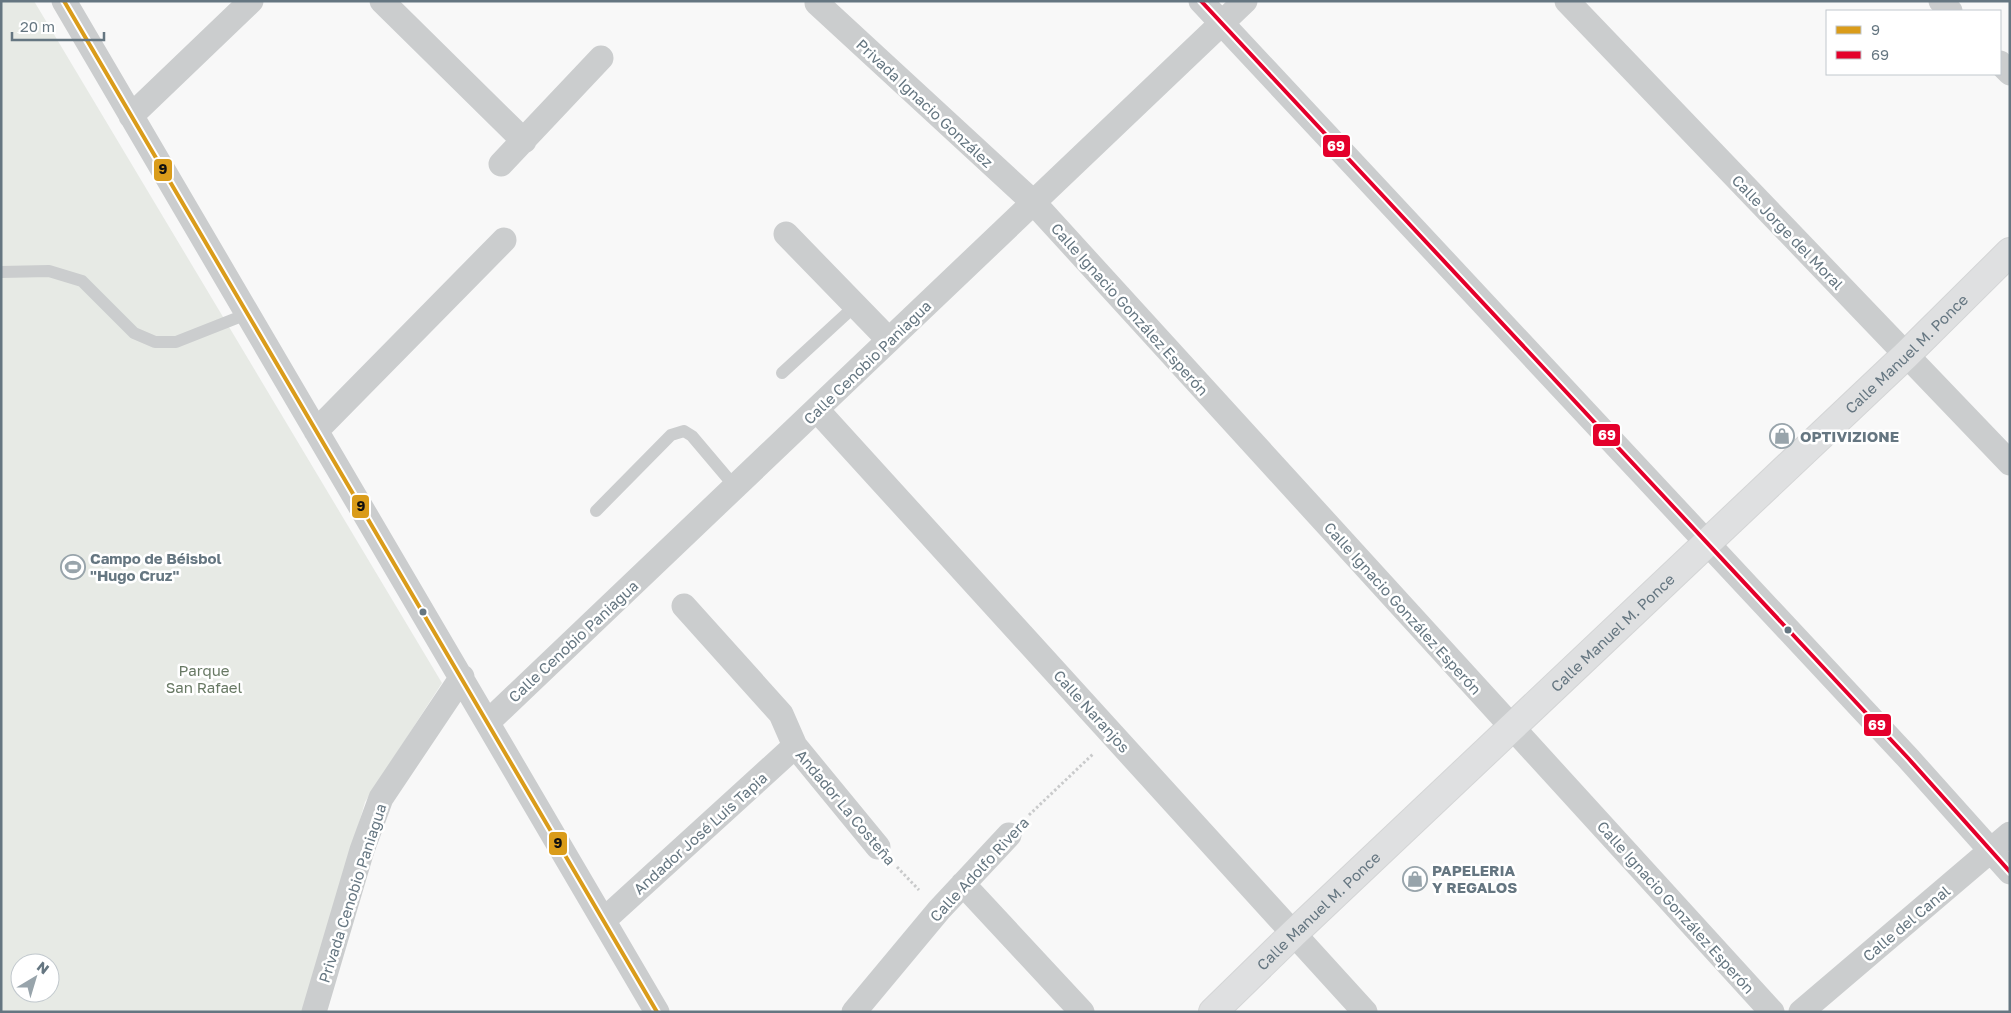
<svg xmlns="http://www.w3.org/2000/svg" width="2011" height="1013" viewBox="0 0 2011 1013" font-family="'Golos Text',sans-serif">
	<rect width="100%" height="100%" fill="#f8f8f8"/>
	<!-- green -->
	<path fill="#e7eae5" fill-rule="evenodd" d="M1 1H34L442 683 365 802 305 1012H1ZM20 963H50V993H20Z"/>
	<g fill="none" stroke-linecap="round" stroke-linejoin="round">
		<defs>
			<g id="secondary">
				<path id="s1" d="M1213 1012 1294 933 1906 355 2010 252"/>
			</g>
		</defs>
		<!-- secondary casing -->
		<use href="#secondary" stroke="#d4d5d6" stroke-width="30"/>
		<!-- path -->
		<path stroke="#c9cacb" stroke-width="3" stroke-dasharray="2.5 2.5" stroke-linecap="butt" d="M1029 815 1093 754
			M897 867 919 890"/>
		<!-- lane -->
		<path stroke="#cbcdce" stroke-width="12" d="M1 272 49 271 82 281 134 333 155 342H176L247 314
			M782 373 856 305
			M596 511 671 435 684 431 692 436 736 488"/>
		<!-- street -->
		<path stroke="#cbcdce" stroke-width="25" d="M64 1 657 1012
			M382 1 524 141
			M1201 1 1908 758 2010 872
			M1567 1 2010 463
			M1941 1 1950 11
			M817 3 1034 203 1772 1012
			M2000 63 2010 73
			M131 116 251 1
			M501 164 601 58
			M786 234 889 340
			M817 410 1365 1012
			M316 431 504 240
			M684 606 781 714 795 746 878 847
			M488 722 1245 1
			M963 884 1082 1012
			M604 920 795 746
			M314 1012 362 850 381 798 462 677
			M854 1012 939 910 1009 835
			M1801 1012 2010 834"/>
		<!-- secondary -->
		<use href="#secondary" stroke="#dfe0e1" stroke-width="28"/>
		<defs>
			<path id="bus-1" d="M64 1 657 1012"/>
			<path id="bus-2" d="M1201 1 1908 758 2010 872"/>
		</defs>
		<!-- bus-1 casing -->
		<use href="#bus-1" stroke="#fff" stroke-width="8"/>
		<!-- bus-2 casing -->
		<use href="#bus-2" stroke="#fff" stroke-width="8"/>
		<!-- bus-1 -->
		<use href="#bus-1" stroke="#da9c1a" stroke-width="4"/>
		<!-- bus-2 -->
		<use href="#bus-2" stroke="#e4002b" stroke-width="4"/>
	</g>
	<!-- icons -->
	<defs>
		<symbol id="shop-ring" viewBox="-11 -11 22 22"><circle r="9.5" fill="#fff" stroke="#98a4ab" stroke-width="1.5"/><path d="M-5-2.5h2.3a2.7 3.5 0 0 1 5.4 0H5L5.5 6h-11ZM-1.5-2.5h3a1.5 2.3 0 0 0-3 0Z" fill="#98a4ab"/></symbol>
		<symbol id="stadium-ring" viewBox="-11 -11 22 22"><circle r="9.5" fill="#fff" stroke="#98a4ab" stroke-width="1.5"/><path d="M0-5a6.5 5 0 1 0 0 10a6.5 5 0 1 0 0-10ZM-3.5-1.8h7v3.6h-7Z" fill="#98a4ab"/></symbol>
	</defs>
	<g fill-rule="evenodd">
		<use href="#shop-ring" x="1768" y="422" width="28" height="28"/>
		<use href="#stadium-ring" x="59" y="553" width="28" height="28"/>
		<use href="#shop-ring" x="1401" y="865" width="28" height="28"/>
	</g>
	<!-- markers -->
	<g fill="#657681" stroke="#fff" stroke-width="2">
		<circle cx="423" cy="612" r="4.5"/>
		<circle cx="1788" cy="630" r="4.5"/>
	</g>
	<g text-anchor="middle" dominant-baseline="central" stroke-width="5" stroke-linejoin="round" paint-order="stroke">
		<!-- street labels -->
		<g font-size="15" fill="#657681" stroke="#fff">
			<text transform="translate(925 103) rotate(43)">Privada Ignacio González</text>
			<text transform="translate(1788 232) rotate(46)">Calle Jorge del Moral</text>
			<text transform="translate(1130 309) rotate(48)">Calle Ignacio González Esperón</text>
			<text stroke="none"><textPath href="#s1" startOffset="956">Calle Manuel M. Ponce</textPath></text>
			<text transform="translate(867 362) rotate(-44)">Calle Cenobio Paniagua</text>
			<text transform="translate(1403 608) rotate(48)">Calle Ignacio González Esperón</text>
			<text stroke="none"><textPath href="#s1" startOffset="551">Calle Manuel M. Ponce</textPath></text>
			<text transform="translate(573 641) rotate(-43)">Calle Cenobio Paniagua</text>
			<text transform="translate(1092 711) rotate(48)">Calle Naranjos</text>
			<text transform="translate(846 807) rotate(50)">Andador La Costeña</text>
			<text transform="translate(700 833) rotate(-42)">Andador José Luis Tapia</text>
			<text transform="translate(979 869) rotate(-47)">Calle Adolfo Rivera</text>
			<text transform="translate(352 893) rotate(-72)">Privada Cenobio Paniagua</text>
			<text transform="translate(1676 907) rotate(48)">Calle Ignacio González Esperón</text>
			<text stroke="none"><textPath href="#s1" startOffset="146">Calle Manuel M. Ponce</textPath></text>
			<text transform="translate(1906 923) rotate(-40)">Calle del Canal</text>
		</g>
		<!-- poi labels -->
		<g font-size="15" font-weight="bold" fill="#657681" stroke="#fff" text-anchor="start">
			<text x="1800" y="436">OPTIVIZIONE</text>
			<text x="90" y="558">Campo de Béisbol<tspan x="90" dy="17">"Hugo Cruz"</tspan></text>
			<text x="1432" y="870">PAPELERIA<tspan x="1432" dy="17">Y REGALOS</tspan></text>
		</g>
		<!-- park labels -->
		<g font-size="15" fill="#687964" stroke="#fff">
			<text x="204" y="670">Parque<tspan x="204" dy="17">San Rafael</tspan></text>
		</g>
	</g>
	<g stroke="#fff" stroke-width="2">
		<rect x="1322" y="134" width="29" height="24" rx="5" fill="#e4002b"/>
		<rect x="153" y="158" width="20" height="24" rx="5" fill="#da9c1a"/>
		<rect x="1592" y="423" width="29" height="24" rx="5" fill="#e4002b"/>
		<rect x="351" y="494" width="19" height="25" rx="5" fill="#da9c1a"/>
		<rect x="1863" y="713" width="29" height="24" rx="5" fill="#e4002b"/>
		<rect x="548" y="831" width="20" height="25" rx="5" fill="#da9c1a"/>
	</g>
	<g font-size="14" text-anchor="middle" font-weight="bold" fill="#fff">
		<text x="1336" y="151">69</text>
		<text x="1607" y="440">69</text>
		<text x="1877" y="730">69</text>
	</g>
	<g font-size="14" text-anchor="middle" font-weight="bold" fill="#111">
		<text x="163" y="174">9</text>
		<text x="361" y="511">9</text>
		<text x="558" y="848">9</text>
	</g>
	<!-- border -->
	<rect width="2011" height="1013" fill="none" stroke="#657681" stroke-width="5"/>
	<!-- legend -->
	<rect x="1826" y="10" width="175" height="65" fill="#ffffff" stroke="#c1c8cd"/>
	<rect x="1836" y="26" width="25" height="8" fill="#da9c1a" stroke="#c1c8cd"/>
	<text x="1871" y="35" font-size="15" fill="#657681">9</text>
	<rect x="1836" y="51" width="25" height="8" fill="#e4002b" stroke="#c1c8cd"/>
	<text x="1871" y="60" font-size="15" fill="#657681">69</text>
	<!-- north arrow -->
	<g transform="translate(35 978) rotate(38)"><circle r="24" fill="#ffffff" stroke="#c1c8cd"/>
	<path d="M0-4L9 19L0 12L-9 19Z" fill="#98a4ab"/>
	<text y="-8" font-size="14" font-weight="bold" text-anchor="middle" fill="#657681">N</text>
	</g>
	<!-- scale -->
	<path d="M12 32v8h92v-8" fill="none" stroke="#657681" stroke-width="2.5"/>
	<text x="20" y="32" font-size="15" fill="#657681" stroke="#ffffff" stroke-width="4" paint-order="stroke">20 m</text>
</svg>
